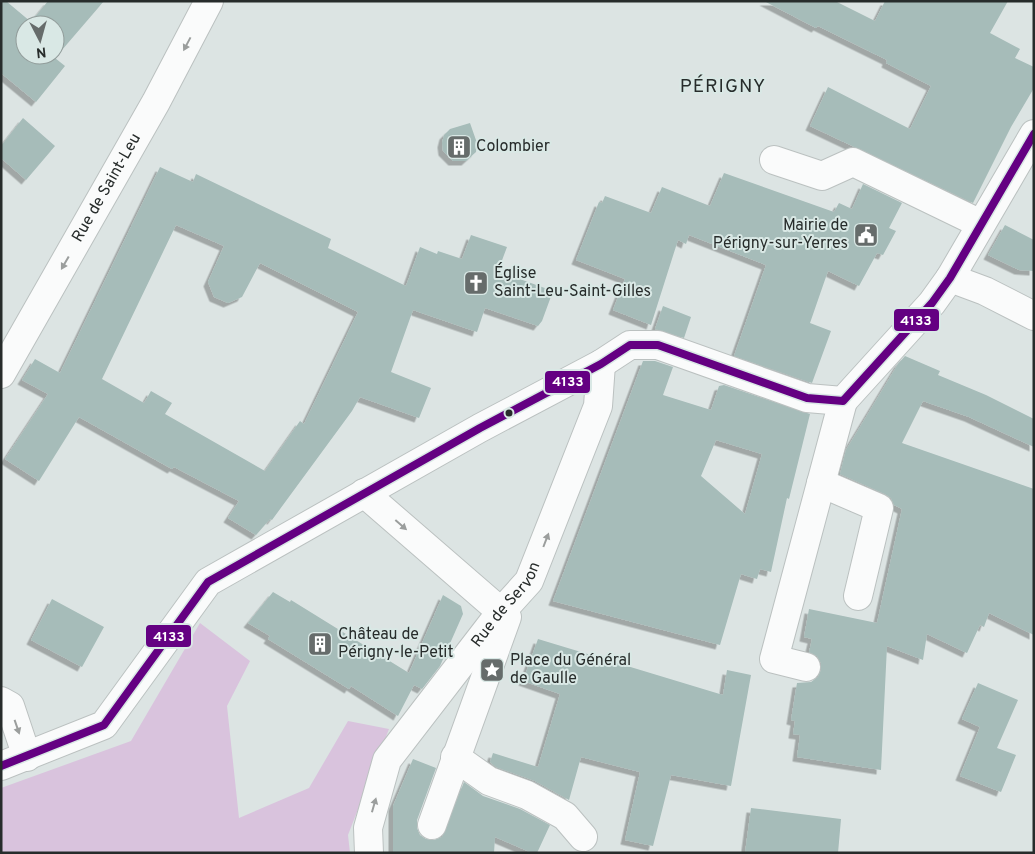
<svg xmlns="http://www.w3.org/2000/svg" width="1035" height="854" viewBox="0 0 1035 854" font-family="Overpass,sans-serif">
	<defs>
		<filter id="shadow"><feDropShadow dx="-4.5" dy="4.5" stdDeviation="0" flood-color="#0004"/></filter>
	</defs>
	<rect width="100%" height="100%" fill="#dce4e3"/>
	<!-- green -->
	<path fill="#d9c3dd" d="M200 623 250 661 227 706 239 818 309 788 348 721 389 729 348 835 350 853H1V788L131 741Z"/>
	<!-- building -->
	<path fill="#a6bcb9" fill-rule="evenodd" filter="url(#shadow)" d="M1 1H6L31 22 48 1H104L55 58 65 66 36 102 1 73ZM25 25H55V55H25Z
		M764 1H835L875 21 885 1H1008L990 33 1020 49 1015 58 1034 67V88L1011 127 973 203 810 126 828 87 910 129 931 86 886 63 887 60 818 26 816 28Z
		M23 118 55 146 26 180 1 158V146Z
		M470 123 477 143 476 152 466 161H453L443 151 442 143 444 135 450 129Z
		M160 167 193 182 196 174 331 239 328 248 406 286 420 247 437 254 438 251 462 259 471 235 507 247 498 271 553 291 542 321 538 326 485 308 477 332 413 310 391 372 431 388 419 418 360 397 352 411 272 520 270 519 256 535 228 518 239 501 174 467 172 469 79 417 39 481 5 459 48 394 22 380 35 359 60 373ZM176 225 224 246 208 282 214 297 228 303 242 297 260 263 358 312 304 424 300 421 265 471 165 414 172 403 151 391 144 403 102 379Z
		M724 173 834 212 839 203 852 209 863 184 902 203 889 228 896 231 883 255 877 253 859 286 828 271 810 323 831 331 812 383 734 356 766 265 689 235 686 244 678 240 651 325 613 310 625 279 576 260 599 202 602 203 605 196 651 213 662 187 710 206Z
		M1005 225 1034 240V271L1019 270 988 255Z
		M663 306 691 317 684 338 655 329Z
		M905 356 940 371 938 375 986 395 1034 419V447L969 417 923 401 902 443 1034 489V635L989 613 984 627 980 625 967 653 927 634 923 660 887 646 881 770 797 757 800 735 793 734 795 721 791 720 797 683 811 682 818 677 821 670V663L817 656 809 652 812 639 804 637 809 609 877 623 902 509 894 505 891 498 885 494 840 474 846 450 898 364Z
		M643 361H655L673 367 663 395 711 410 719 386 724 385 810 414 789 499 787 498 771 572 760 569 757 579 741 574 720 645 553 601ZM716 440 762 454 745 514 701 476Z
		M273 592 290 602 291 600 409 673 443 595 461 606 463 614 440 666 422 689 414 685 398 716 351 686 349 689 268 639 270 636 248 623Z
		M52 599 104 627 82 667 31 640Z
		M538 639 723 695 727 670 751 675 731 786 671 775 653 846 625 840 640 772 581 757 569 800 535 781 496 767 490 762 493 753 538 767 560 694 523 681Z
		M978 683 1018 700 997 748 1016 755 1001 792 960 776 980 727 962 719Z
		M413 759 436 768 417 820V828L420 835 426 839 434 840 442 837 464 782 483 796 520 809 550 825 537 853H532L495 837 494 853H393V806Z
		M751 808 841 819 838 853H745Z"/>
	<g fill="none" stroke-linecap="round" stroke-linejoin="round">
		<defs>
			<g id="minor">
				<path d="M774 160 822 176 853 162 981 224"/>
				<path d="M950 278 985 291 1034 316"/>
				<path id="s1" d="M1 374 156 102 209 1"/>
				<path d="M821 483 879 508 858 596"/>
				<path d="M364 493 507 617 432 825"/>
				<path d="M806 667 774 659 843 401"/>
				<path d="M1 701 10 706 27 757"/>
				<path d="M455 757 489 781 527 795 565 816 583 837"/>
				<path d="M1 766 104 725 208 582 480 428 601 364 630 345H658L807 398 843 401 932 303 950 278 1034 134"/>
				<path id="s2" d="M369 853 368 828 387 760 501 612 529 581 598 406 601 364"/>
			</g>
		</defs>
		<!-- minor casing -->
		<use href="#minor" stroke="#bbc1c0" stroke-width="30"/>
		<!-- minor -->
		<use href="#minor" stroke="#fafbfb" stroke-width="28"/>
		<defs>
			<path id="bus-1" d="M1 766 104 725 208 582 480 428 601 364 630 345H658L807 398 843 401 932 303 950 278 1034 134"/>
		</defs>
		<!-- bus-1 casing -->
		<use href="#bus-1" stroke="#d9e8e5" stroke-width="11"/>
		<!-- bus-1 -->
		<use href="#bus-1" stroke="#640082" stroke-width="8"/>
	</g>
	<!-- one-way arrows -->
	<defs><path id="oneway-solid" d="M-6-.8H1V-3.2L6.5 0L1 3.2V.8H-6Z" transform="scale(1.25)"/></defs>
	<g fill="#9b9e9d">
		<use href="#oneway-solid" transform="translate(187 44) rotate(118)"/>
		<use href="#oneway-solid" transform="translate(65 263) rotate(120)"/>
		<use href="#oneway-solid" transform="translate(401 525) rotate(41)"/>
		<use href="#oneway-solid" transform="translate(546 540) rotate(-69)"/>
		<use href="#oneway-solid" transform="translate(17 727) rotate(71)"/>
		<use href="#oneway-solid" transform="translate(374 805) rotate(-74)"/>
	</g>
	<!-- icons -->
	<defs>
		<symbol id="building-square" viewBox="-11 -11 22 22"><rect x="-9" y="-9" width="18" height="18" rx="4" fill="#666c6b" stroke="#d9e8e5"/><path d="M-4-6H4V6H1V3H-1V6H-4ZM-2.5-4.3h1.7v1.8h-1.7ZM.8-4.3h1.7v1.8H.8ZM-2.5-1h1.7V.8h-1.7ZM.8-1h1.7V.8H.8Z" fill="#fff"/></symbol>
		<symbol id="civic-square" viewBox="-11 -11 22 22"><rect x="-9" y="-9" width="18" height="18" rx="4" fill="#666c6b" stroke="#d9e8e5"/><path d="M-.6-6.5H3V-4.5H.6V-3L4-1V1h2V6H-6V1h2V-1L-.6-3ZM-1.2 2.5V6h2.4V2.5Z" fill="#fff"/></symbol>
		<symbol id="church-square" viewBox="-11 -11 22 22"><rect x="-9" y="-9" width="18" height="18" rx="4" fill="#666c6b" stroke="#d9e8e5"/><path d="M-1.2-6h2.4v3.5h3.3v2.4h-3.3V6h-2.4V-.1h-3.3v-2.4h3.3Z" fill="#fff"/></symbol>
		<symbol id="sight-square" viewBox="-11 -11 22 22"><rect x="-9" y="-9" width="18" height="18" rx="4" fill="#666c6b" stroke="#d9e8e5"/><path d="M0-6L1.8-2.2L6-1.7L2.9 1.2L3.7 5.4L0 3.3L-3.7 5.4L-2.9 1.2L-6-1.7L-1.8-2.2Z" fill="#fff"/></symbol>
	</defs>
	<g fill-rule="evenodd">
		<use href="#building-square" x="445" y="133" width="28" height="28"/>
		<use href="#civic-square" x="852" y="221" width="28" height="28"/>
		<use href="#church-square" x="462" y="269" width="28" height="28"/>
		<use href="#building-square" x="306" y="630" width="28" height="28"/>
		<use href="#sight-square" x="478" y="656" width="28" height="28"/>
	</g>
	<!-- markers -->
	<circle fill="#272c2b" stroke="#d9e8e5" stroke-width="2" cx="509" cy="413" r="4.5"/>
	<g text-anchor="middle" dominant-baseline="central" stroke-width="4" stroke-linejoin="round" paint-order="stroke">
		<!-- poi labels -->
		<g font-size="16" fill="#272c2b" stroke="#d9e8e5" text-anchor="start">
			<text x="476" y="147">Colombier</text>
			<text x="848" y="226" text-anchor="end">Mairie de<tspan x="848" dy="18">Périgny-sur-Yerres</tspan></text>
			<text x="494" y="274">Église<tspan x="494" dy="18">Saint-Leu-Saint-Gilles</tspan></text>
			<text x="338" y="635">Château de<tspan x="338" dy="18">Périgny-le-Petit</tspan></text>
			<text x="510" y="661">Place du Général<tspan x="510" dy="18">de Gaulle</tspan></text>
		</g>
		<!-- street labels -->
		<g font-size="16" fill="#272c2b" stroke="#d9e8e5">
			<text stroke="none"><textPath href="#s1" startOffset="214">Rue de Saint-Leu</textPath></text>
			<text stroke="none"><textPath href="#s2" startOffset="292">Rue de Servon</textPath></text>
		</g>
		<!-- quarter labels -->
		<g font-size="19" letter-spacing="1" fill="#272c2b" stroke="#d9e8e5">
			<text x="723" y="87">PÉRIGNY</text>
		</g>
	</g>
	<g stroke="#d9e8e5" stroke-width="2">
		<rect x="893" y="308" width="47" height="24" rx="5" fill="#640082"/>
		<rect x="544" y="370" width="47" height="24" rx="5" fill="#640082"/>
		<rect x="145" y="624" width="47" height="24" rx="5" fill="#640082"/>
	</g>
	<g font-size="14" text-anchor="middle" font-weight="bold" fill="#fff">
		<text x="916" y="325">4133</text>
		<text x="568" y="386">4133</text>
		<text x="169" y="641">4133</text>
	</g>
	<!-- border -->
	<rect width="1035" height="854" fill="none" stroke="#272c2b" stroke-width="5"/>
	<!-- north arrow -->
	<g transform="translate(40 40) rotate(174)"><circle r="24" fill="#d9e8e5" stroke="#929d9b"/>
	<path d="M0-4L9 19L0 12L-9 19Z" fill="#666c6b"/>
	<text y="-8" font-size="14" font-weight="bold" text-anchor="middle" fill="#272c2b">N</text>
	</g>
</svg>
